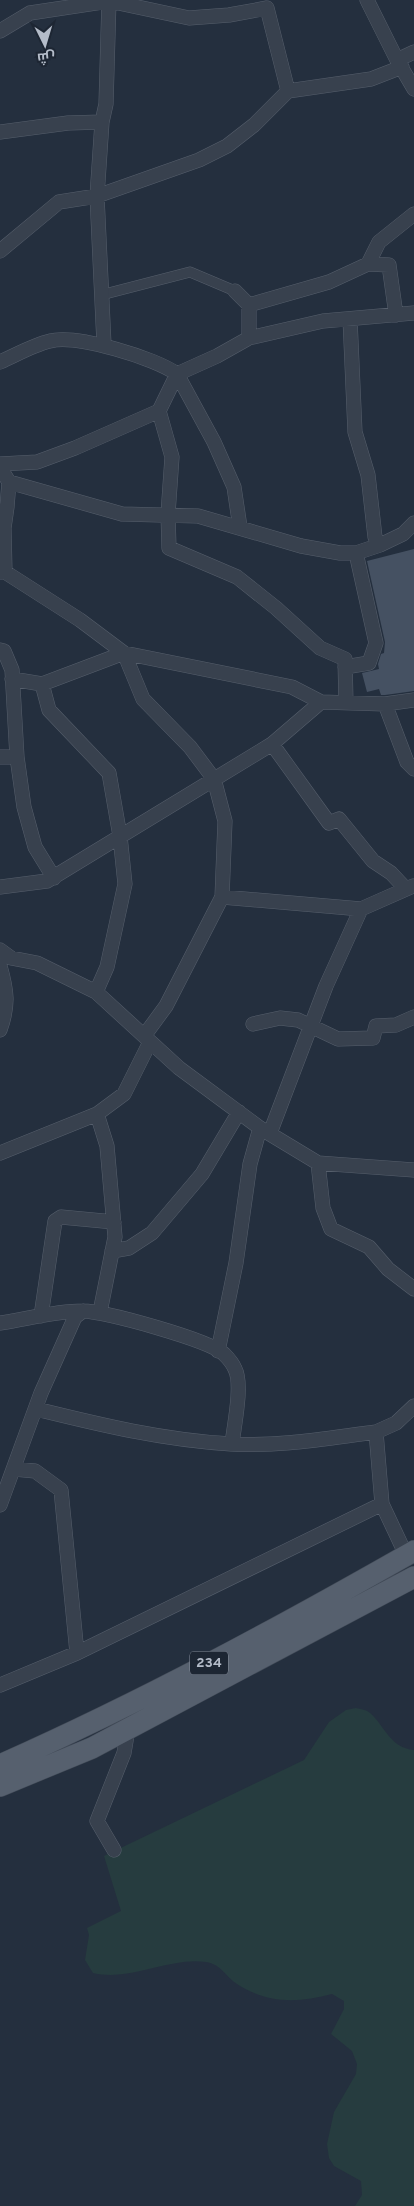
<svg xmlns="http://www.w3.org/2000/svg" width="414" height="2206" viewBox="0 0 414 2206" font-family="Overpass,Cairo,sans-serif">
	<rect width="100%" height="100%" fill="#242f3e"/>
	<!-- green -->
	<path fill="#263c3f" d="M356 1708C360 1709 367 1710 370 1713 385 1726 390 1748 414 1750V2206H355L362 2195 361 2181 334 2166 329 2158 327 2144 334 2112 356 2074 357 2064 352 2051 331 2034 344 2009V2001L332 1994C298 2003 268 2004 237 1984 226 1977 221 1964 206 1962 168 1957 131 1982 93 1973L85 1960 89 1935 87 1928 121 1911 104 1856 304 1760 329 1722 346 1710Z"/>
	<!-- building -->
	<path fill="#455162" d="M414 549V691L385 695H381L379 689 367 692 362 673 379 669 378 664 381 654 384 653 385 642 367 561Z"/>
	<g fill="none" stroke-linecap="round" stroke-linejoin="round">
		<defs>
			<path id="pedestrian" d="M101 295 190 272 235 291"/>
			<path id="minor" d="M367 0 397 60 414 89
				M0 31 30 13 109 1 189 18 229 15 267 8 288 91
				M397 60 414 52
				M0 132 68 123 102 122
				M0 251 59 202 97 196 199 160 227 146 254 125 288 91 371 79 402 67
				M368 264 379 242 414 214
				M235 291 249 305 329 282 368 264 389 265 396 315
				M249 305V338
				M350 319 355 432 368 475 375 537 380 545
				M104 344 97 196 102 122 106 104 109 0
				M0 362C16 355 33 345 50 341 76 334 155 358 177 374L159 411 172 457 168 514 169 548 237 577 276 608 320 648 345 659 346 703
				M0 464 37 462 75 448 159 411
				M9 482 122 514 198 516 301 546 340 553H356L380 545 403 534 414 523
				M0 512 7 507 9 482 4 474
				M240 527 234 487 214 442 177 374 217 356 249 338 323 321 414 313
				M0 572H5L80 620 124 653 143 699 190 747 214 779 225 821 222 897 166 1006 144 1036
				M5 572 4 528 7 507
				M0 650 4 651 12 670 17 757 24 807 35 847 54 878
				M345 667 369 663 376 643 356 553
				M12 679 42 684 124 653 292 687 321 702 385 704 414 700
				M42 684 49 710 109 773 120 836 125 884 107 967 96 992
				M385 704 407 762 414 769
				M272 744 329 823 339 819 373 861 391 873 405 888
				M0 757H17
				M0 887 47 881 272 744 321 702
				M222 897 361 909 413 886
				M0 950 11 958 37 963 96 992 179 1068 260 1128 318 1163 414 1170
				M0 966C7 991 9 1005 0 1030
				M253 1024 280 1018 298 1020 338 1039 373 1038 376 1026 396 1025 414 1017
				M97 1114 107 1146 115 1237 100 1312
				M270 1133 326 986 361 909
				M0 1153 97 1114 124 1094 150 1042
				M318 1163 323 1208 331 1229 369 1247 388 1269 414 1289
				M112 1251 129 1248 152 1233 202 1174 239 1112
				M41 1316 55 1221 61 1217 114 1222
				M0 1323C27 1319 55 1311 83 1311 104 1311 209 1340 224 1354 227 1357 233 1364 235 1369 243 1384 234 1426 232 1444
				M218 1351 236 1263 250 1164 260 1128
				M36 1409C101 1425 163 1440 231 1444 279 1447 328 1438 376 1432
				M14 1469 35 1471 61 1490 77 1653
				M0 1505 41 1393 75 1317 83 1311
				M406 1555 382 1504 376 1432 396 1423 414 1406
				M0 1685 77 1653 382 1504
				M114 1850 97 1821 124 1753 128 1729"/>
			<path id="primary" d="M0 1765C142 1702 279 1628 414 1551
				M0 1786 92 1748 414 1577"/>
		</defs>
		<!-- pedestrian casing -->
		<use href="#pedestrian" stroke="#565f6c" stroke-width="11"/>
		<!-- minor casing -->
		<use href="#minor" stroke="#565f6c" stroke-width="15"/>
		<!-- primary casing -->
		<use href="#primary" stroke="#414a57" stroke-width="22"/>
		<!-- pedestrian -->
		<use href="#pedestrian" stroke="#38414e" stroke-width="10"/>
		<!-- minor -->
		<use href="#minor" stroke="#38414e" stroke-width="14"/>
		<!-- primary -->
		<use href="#primary" stroke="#56606e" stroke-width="21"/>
	</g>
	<g text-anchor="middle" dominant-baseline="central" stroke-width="4.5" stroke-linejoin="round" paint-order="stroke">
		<!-- shield labels -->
		<rect fill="#1d2633" stroke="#878f9c" stroke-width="1" x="190" y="1651.5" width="38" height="23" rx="4"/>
		<g font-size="14" font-weight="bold" fill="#b4bcc9">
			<text x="209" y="1663">234</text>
		</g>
	</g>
	<!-- north arrow -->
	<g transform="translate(45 45) rotate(175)" stroke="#1d2633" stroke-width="4" paint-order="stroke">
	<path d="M0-4L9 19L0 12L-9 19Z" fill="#b4bcc9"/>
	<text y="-8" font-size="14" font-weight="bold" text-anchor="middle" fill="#b4bcc9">ش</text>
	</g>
</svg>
